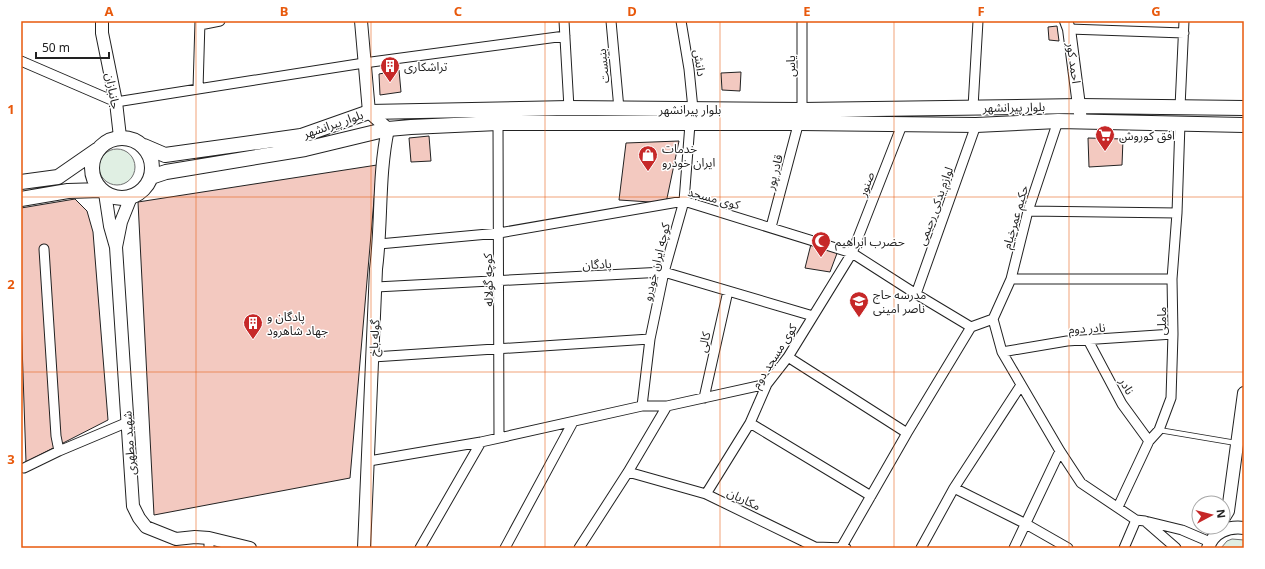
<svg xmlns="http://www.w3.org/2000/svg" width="1265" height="569" viewBox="0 0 1265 569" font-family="'Noto Sans','Noto Sans Arabic',sans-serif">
	<rect width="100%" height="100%" fill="#fff"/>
	<!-- green -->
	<path fill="#e0efe3" stroke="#6f6f6f" d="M99 167a18 18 0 1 1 36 0a18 18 0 1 1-36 0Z
		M1232 539 1244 540V548H1221L1227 541Z"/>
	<!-- building -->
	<path fill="#f3c9c0" stroke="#222" d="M1057 26 1059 41 1049 40 1048 27Z
		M399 70 401 92 380 95 379 74Z
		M741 72 740 91 722 90 721 73Z
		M429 136 431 161 411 162 409 138Z
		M1088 138 1123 139 1122 165 1089 167Z
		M679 141 666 203 619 200 626 143Z
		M377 165 350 478 154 515 138 202Z
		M75 199 87 211 93 232 108 420 26 462 21 315V208Z
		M811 244 839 248 830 272 805 268Z"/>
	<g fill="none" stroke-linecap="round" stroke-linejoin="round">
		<defs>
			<path id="lane" d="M1159 430 1236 443"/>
			<path id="street" d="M564 21 569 108
				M611 21 619 109
				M681 21 689 69 693 109
				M200 25 220 21
				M1069 29 1184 33
				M21 61 116 102 198 89 200 21
				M198 89 364 63 565 36
				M973 107 978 21
				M1180 107 1184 21
				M498 123 499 437
				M1028 211 1177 213
				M771 227 802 110V21
				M379 244 499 233 684 201 852 253 916 294 971 327 993 319
				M44 249 56 436 59 451
				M1011 279H1172
				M376 287 664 272 813 316
				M916 294 976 125
				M993 319 1002 352 1060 451 1081 483 1136 520 1145 521
				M993 319 1011 279 1028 211 1058 121
				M1088 340 1122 404 1149 441
				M1002 352 1067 341 1173 334
				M373 357 650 339
				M788 357 907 433
				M704 398 728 291
				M642 406 650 339 664 272 684 201 690 124
				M750 423 871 496
				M369 461 481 442 642 406H667L767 384
				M24 468 59 451 128 422
				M628 472 706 494 815 547 846 548
				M954 488 1026 524 1068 548
				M706 494 750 423 767 384 788 357 852 253 902 125
				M1118 507 1149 441 1159 430 1171 398 1173 334 1172 279 1177 213 1180 123
				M209 548V538
				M420 548 481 442
				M505 548 573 422
				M579 548 628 472 667 406
				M841 548 907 433 971 327
				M921 548 954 488 1021 385
				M1014 548 1060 451
				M1124 548 1136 520
				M1176 548 1145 521 1182 530 1210 542"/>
			<path id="secondary" d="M102 21V33L116 102 120 137
				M361 21 369 112 388 129C378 175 382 223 376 269L364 548
				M1066 21 1069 29 1081 121
				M105 193 110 226 116 247 121 222 131 197
				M116 247 133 506 139 518 146 527 176 539 195 537 209 538 250 548
				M1223 519 1228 511 1244 393
				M1208 548C1213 532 1228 526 1244 528"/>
			<path id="primary" d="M92 168a30 30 0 1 1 60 0a30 30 0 1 1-60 0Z
				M144 146 165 155 301 136 369 112 569 108 802 110 1080 106 1244 108
				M151 177 166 172 305 149 388 129 411 127 498 123H800L976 125 1058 121 1244 125
				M21 182 58 177 97 150
				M21 199 68 191 101 190"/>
		</defs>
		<!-- lane casing -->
		<use href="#lane" stroke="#222" stroke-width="6"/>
		<!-- street casing -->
		<use href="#street" stroke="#222" stroke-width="11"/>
		<!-- secondary casing -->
		<use href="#secondary" stroke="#222" stroke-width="14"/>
		<!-- primary casing -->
		<use href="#primary" stroke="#222" stroke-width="16"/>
		<!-- lane -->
		<use href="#lane" stroke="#fff" stroke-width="4.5"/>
		<!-- street -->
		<use href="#street" stroke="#fff" stroke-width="9"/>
		<!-- secondary -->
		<use href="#secondary" stroke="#fff" stroke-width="12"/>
		<!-- primary -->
		<use href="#primary" stroke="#fff" stroke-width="14"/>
	</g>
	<!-- grid -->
	<path fill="none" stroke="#e8590c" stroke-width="1" stroke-opacity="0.55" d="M196 21V548M371 21V548M545 21V548M720 21V548M894 21V548M1069 21V548M21 197H1244M21 372H1244"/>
	<!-- icons -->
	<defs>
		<symbol id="building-pin" viewBox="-11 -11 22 30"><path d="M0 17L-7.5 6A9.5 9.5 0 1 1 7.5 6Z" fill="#c62828" stroke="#fff"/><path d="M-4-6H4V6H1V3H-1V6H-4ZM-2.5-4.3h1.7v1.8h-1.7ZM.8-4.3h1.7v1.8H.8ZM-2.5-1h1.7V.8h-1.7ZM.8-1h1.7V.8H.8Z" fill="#fff"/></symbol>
		<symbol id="supermarket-pin" viewBox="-11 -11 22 30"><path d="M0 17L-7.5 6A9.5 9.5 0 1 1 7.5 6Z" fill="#c62828" stroke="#fff"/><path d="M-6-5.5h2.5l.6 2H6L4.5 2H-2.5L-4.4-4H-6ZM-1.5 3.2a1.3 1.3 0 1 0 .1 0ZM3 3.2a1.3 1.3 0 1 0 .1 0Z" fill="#fff"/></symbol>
		<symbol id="shop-pin" viewBox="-11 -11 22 30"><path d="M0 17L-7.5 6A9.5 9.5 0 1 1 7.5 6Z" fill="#c62828" stroke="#fff"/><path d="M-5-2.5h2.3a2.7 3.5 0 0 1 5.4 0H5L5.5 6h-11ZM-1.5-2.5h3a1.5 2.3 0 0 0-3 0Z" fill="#fff"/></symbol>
		<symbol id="mosque-pin" viewBox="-11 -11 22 30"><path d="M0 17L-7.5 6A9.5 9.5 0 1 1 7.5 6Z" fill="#c62828" stroke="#fff"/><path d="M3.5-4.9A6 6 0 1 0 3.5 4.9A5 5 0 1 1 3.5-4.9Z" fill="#fff"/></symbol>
		<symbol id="school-pin" viewBox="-11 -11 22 30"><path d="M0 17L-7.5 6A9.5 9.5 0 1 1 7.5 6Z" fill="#c62828" stroke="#fff"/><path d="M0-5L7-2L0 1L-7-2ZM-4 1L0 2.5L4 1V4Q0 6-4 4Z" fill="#fff"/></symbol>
	</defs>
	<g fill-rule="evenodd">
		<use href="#building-pin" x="379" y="55" width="22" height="30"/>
		<use href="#supermarket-pin" x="1094" y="124" width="22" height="30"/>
		<use href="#shop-pin" x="637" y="144" width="22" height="30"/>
		<use href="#mosque-pin" x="810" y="230" width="22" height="30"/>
		<use href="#school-pin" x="848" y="290" width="22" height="30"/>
		<use href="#building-pin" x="242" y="312" width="22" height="30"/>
	</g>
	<g text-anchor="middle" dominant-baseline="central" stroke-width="3" stroke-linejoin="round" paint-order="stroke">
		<!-- street labels -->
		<g font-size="12" fill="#222" stroke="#fff">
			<text transform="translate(700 63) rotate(82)">دانش</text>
			<text transform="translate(1074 63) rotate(82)">احمد کور</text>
			<text transform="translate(603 66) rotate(-96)">بنبست</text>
			<text transform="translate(790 66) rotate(-90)">یاس</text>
			<text transform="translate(113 91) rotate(80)">جانبازان</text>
			<text transform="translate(1014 107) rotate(-1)">بلوار پیرانشهر</text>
			<text x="690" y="109">بلوار پیرانشهر</text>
			<text transform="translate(333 124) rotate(-19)">بلوار پیرانشهر</text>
			<text transform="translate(774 172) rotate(-75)">قادر پور</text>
			<text transform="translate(866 184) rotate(-69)">صنور</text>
			<text transform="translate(714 198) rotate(15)">کوی مسجد</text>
			<text transform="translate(935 206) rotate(-70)">لوازم یدکی رحیمی</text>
			<text transform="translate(1015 217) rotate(-74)">حکیم عمرخیام</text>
			<text transform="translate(656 262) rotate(-76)">کوچه ایران خودرو</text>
			<text transform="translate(597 264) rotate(-3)">پادگان</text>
			<text transform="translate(488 280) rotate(-91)">کوچه گولاله</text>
			<text transform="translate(1161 321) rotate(-90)">ماملی</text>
			<text transform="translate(1087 328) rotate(-3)">نادر دوم</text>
			<text transform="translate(374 338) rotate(-87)">گوله باخ</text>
			<text transform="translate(704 342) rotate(-78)">کالی</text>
			<text transform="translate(774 356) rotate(-58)">کوی مسجد دوم</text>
			<text transform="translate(1127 386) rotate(61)">نادر</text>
			<text transform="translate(129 443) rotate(-94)">شهید مطهری</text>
			<text transform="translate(744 499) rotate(26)">مکاریان</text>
		</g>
		<!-- poi labels -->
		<g font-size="12" fill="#222" stroke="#fff" text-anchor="start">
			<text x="404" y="66">تراشکاری</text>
			<text x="1119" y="135">افق کوروش</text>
			<text x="662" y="148">خدمات<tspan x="662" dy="14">ایران خودرو</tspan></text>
			<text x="835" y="241">حضرب ابراهیم</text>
			<text x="873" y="294">مدرسه حاج<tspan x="873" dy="14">ناصر امینی</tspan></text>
			<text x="267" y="316">پادگان و<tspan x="267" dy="14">جهاد شاهرود</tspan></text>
		</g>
	</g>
	<!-- border -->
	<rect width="1265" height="569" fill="none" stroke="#ffffff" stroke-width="44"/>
	<!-- north arrow -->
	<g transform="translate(1211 515) rotate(83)"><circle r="19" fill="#ffffff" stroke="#a7a7a7"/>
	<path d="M0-3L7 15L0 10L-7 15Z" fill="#c62828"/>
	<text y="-6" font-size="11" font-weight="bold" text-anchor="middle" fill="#222222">N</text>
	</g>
	<!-- scale -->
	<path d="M36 52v6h73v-6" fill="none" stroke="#222222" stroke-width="2"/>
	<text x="42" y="52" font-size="12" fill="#222222" stroke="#ffffff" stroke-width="3" paint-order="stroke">50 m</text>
	<rect x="22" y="22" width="1221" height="525" fill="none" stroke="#e8590c" stroke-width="1.5"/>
	<g font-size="13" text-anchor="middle" font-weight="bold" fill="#e8590c">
		<text x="109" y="16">A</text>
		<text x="284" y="16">B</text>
		<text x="458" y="16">C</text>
		<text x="632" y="16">D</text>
		<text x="807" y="16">E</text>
		<text x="981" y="16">F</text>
		<text x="1156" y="16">G</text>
		<text x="11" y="114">1</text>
		<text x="11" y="289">2</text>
		<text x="11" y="464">3</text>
	</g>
</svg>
